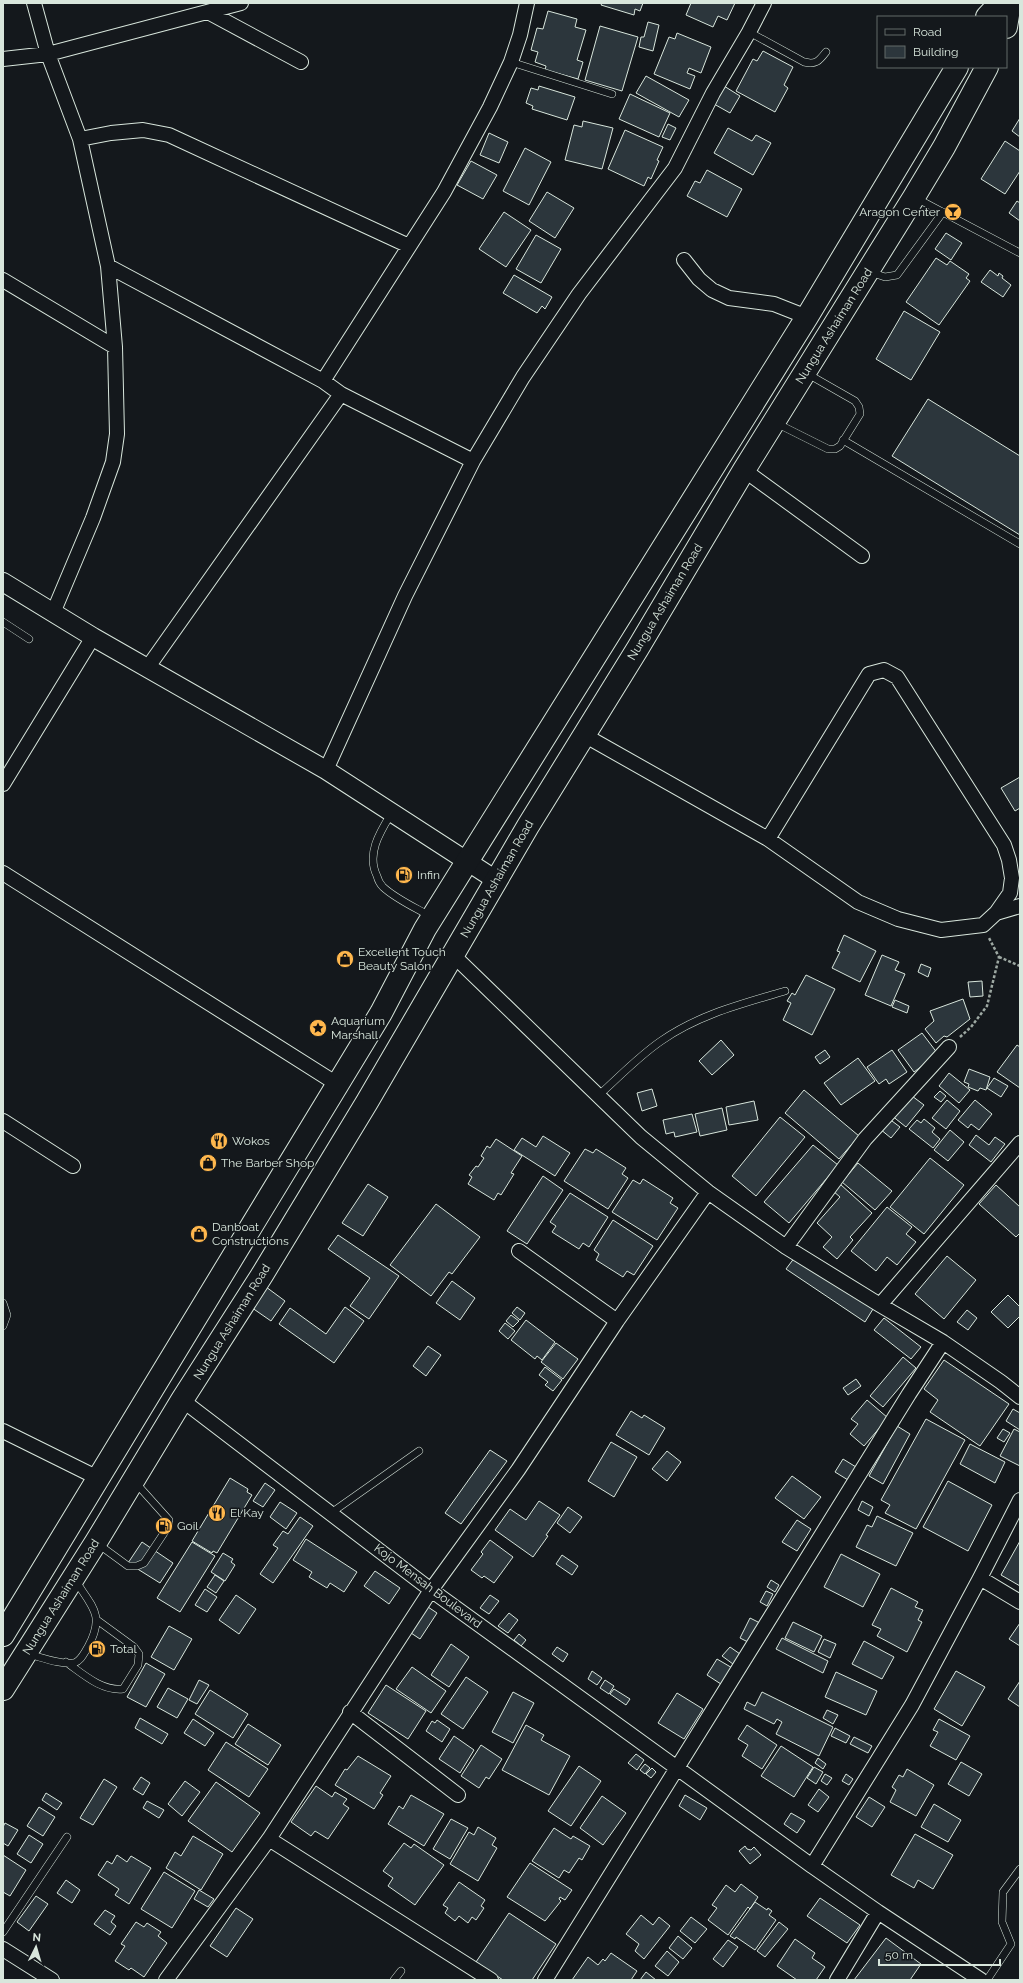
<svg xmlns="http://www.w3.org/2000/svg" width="1023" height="1983" viewBox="0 0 1023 1983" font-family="Raleway,sans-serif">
	<rect width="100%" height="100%" fill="#14181c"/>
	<!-- building -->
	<path fill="#2c363c" stroke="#d8e6dc" d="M602 3H643L640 11 635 9 634 15 601 5Z
		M691 3H735L727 20 718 16 713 27 686 15Z
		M548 11 577 19 575 27 586 30 577 60 583 62 578 79 545 70 546 66 535 62 538 52 531 50 537 28 543 29Z
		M648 22 659 25 653 51 639 47 641 37H644Z
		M600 26 638 37 622 91 585 80Z
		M677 33 711 47 701 73 689 68 687 73 695 76 690 89 654 74 669 37 675 39Z
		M763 51 793 67 784 85 788 88 775 112 736 91 753 59 757 61Z
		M646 76 689 100 679 117 636 93Z
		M539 86 575 97 567 120 532 109 533 106 526 103 531 88 538 90Z
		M724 86 740 96 730 113 714 104Z
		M630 94 670 113 659 137 619 119Z
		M1020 118V137L1012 131Z
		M583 121 613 128 602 169 565 160 574 125 582 127Z
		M668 124 676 128 670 140 662 137Z
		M728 128 752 141 756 135 771 143 753 175 714 153Z
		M625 130 663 147 657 160 659 161 651 179 648 177 644 186 608 169Z
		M489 133 508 142 499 163 480 155Z
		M1005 141 1020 151V171L1005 194 981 179Z
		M525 148 551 162 529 205 503 191Z
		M471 161 497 175 483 199 457 185Z
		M707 170 742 189 727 217 687 196 695 181 700 183Z
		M547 192 574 208 555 238 529 221Z
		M1017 201 1020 203V221L1009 213Z
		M504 212 531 230 506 267 479 249Z
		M946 233 962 243 951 260 935 249Z
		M536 235 561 249 541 283 516 269Z
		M936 258 947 265 950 261 969 274 966 278 970 281 939 325 906 302Z
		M990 270 998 276 999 273 1003 276 1002 278 1011 285 1003 297 981 282Z
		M514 275 552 297 545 309 542 306 537 313 503 293Z
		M904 311 940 332 911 380 876 359Z
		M928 399 1020 456V535L892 456Z
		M1020 777V808L1015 811 1001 788Z
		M844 935 876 951 860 982 832 968 840 952 837 951Z
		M882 955 899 962 895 970 905 974 891 1006 865 995Z
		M921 964 931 968 928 977 918 972Z
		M806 975 835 989 812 1035 783 1020 791 1003 787 1001 792 993 795 995Z
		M982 981 983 996 970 997 968 982Z
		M963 999 970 1019 947 1037 944 1036 936 1043 925 1029 934 1021 930 1011Z
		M895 1000 909 1006 907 1013 892 1007Z
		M922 1033 938 1054 914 1072 898 1050Z
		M721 1040 734 1055 712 1075 699 1061Z
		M1017 1045 1020 1047V1088L997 1072Z
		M825 1050 830 1057 820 1064 815 1057Z
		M892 1050 907 1072 889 1084 886 1079 879 1084 867 1067Z
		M858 1058 875 1081 841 1105 824 1083Z
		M969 1069 990 1077 986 1090 980 1088 978 1091 968 1087 969 1084 964 1082Z
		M949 1073 970 1090 959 1103 939 1086Z
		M994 1078 1008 1086 1001 1097 987 1088Z
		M652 1089 657 1106 642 1111 637 1093Z
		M804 1090 859 1136 839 1159 785 1113Z
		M940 1091 946 1096 941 1102 934 1097Z
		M912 1096 924 1105 906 1127 891 1115Z
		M947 1100 960 1111 946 1129 932 1118Z
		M975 1100 992 1114 979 1130 971 1124 968 1128 958 1120Z
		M754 1101 758 1120 729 1125 726 1107Z
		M722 1108 727 1130 700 1136 695 1114Z
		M692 1114 697 1132 675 1137 674 1132 666 1134 663 1120Z
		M780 1117 805 1137 756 1196 732 1176Z
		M888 1118 900 1127 891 1138 880 1129Z
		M924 1119 935 1128 932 1132 940 1139 933 1148 909 1129 917 1120 921 1123Z
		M950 1130 964 1142 948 1161 934 1150Z
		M976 1135 989 1145 995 1137 1005 1144 991 1162 969 1145Z
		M543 1136 570 1153 555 1176 514 1150 522 1138 536 1147Z
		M496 1139 522 1156 511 1173 514 1174 501 1195 498 1193 494 1200 468 1184 472 1177 469 1175 476 1166 478 1167 484 1158 481 1156 487 1146 490 1148Z
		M813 1145 838 1165 789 1223 764 1202Z
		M585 1149 593 1153 596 1149 626 1168 622 1174 628 1178 608 1209 564 1181Z
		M930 1158 964 1185 924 1234 890 1207Z
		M858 1163 892 1191 875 1210 842 1182Z
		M543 1176 563 1190 527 1244 507 1231Z
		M643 1179 673 1198 670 1203 678 1208 657 1240 612 1212 633 1180 640 1184Z
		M368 1184 388 1197 363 1236 342 1223Z
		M840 1184 872 1213 850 1237 853 1240 837 1259 823 1247 832 1237 817 1223 840 1197 833 1191Z
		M996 1185 1020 1207V1233L1016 1237 979 1204Z
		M570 1193 608 1217 589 1247 583 1243 579 1249 552 1232 556 1226 550 1222Z
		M436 1204 480 1237 452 1274 449 1272 431 1296 390 1265Z
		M887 1207 912 1227 906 1234 916 1242 897 1265 887 1257 876 1271 851 1251Z
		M613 1220 653 1246 634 1275 627 1271 623 1277 596 1260 599 1254 594 1250Z
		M338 1235 399 1276 369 1319 350 1306 370 1278 328 1249Z
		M947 1256 976 1280 944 1319 915 1294Z
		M795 1257 873 1309 865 1322 786 1269Z
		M452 1281 475 1298 460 1320 436 1303Z
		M262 1284 285 1301 271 1321 245 1303Z
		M1008 1295 1020 1307V1316L1008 1328 991 1312Z
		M345 1307 364 1321 334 1363 279 1324 290 1308 326 1334Z
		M517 1307 525 1313 520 1320 512 1313Z
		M967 1310 977 1318 968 1330 957 1322Z
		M511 1315 519 1321 513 1327 506 1321Z
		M884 1318 921 1347 911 1359 874 1330Z
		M526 1320 555 1342 542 1360 537 1356 535 1359 511 1340Z
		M505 1323 515 1331 508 1339 499 1331Z
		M556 1343 578 1359 563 1379 541 1362Z
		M428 1346 441 1355 426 1376 413 1366Z
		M903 1357 916 1368 883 1407 870 1396Z
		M944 1360 1009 1404 980 1446 930 1412 938 1400 924 1389Z
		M545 1367 562 1380 553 1391 545 1385 548 1382 539 1375Z
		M856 1379 861 1386 848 1395 843 1388Z
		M867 1400 888 1418 864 1446 850 1434 858 1424 851 1419Z
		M1013 1409 1020 1413V1430L1006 1421Z
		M631 1411 642 1418 644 1415 665 1428 649 1455 616 1435Z
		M926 1419 965 1440 916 1529 885 1513 890 1505 881 1500Z
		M897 1426 910 1434 883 1484 869 1476Z
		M1003 1429 1010 1433 1004 1442 997 1438Z
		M1014 1429 1020 1432V1466L1000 1456Z
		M611 1442 637 1457 614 1497 588 1481Z
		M970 1444 1005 1462 995 1483 960 1464Z
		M490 1450 507 1461 461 1524 445 1513Z
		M667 1451 681 1462 667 1481 652 1469Z
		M843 1459 856 1467 848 1480 835 1472Z
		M792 1476 821 1497 804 1519 775 1498Z
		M230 1478 248 1489 247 1492 252 1495 217 1553 213 1551 212 1553 192 1541Z
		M948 1481 992 1505 968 1551 923 1527Z
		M265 1483 275 1490 263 1507 253 1501Z
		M539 1501 560 1515 546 1535 548 1536 533 1557 495 1530 510 1509 526 1520Z
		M862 1501 873 1507 869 1516 858 1510Z
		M280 1502 297 1513 286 1529 270 1517Z
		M568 1507 582 1517 570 1533 557 1523Z
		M877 1516 913 1533 896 1566 856 1547 867 1525 872 1527Z
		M300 1517 313 1526 273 1583 260 1574 278 1548 273 1545 283 1531 288 1534Z
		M797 1520 811 1529 797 1551 782 1542Z
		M306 1539 357 1572 344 1592 330 1583 327 1588 309 1577 312 1572 293 1560Z
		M490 1540 513 1557 494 1583 484 1576 482 1578 471 1570 483 1554 481 1552Z
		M1020 1541V1586L1001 1575Z
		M142 1542 173 1563 160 1583 128 1563Z
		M192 1542 215 1556 180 1612 157 1598Z
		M223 1553 233 1559 231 1562 235 1565 225 1581 211 1572Z
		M841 1554 880 1574 863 1607 824 1587Z
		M562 1555 578 1566 572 1575 556 1564Z
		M375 1571 400 1588 389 1604 364 1586Z
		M215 1575 224 1581 216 1593 207 1587Z
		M771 1580 779 1585 775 1592 767 1587Z
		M891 1588 918 1602 915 1607 923 1610 918 1620 922 1622 907 1652 877 1636 881 1629 872 1625Z
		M205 1589 217 1597 207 1612 195 1605Z
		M766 1591 773 1594 767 1606 760 1602Z
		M236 1595 256 1609 239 1634 219 1620Z
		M490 1595 499 1601 489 1614 480 1608Z
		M428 1607 437 1613 420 1639 411 1633Z
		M509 1613 518 1620 508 1633 498 1626Z
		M750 1618 760 1623 750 1643 740 1638Z
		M793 1622 822 1636 814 1652 785 1638Z
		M1020 1623V1646L1009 1639Z
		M169 1626 192 1639 174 1670 151 1657Z
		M519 1634 526 1640 521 1646 514 1640Z
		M782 1638 828 1661 823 1673 776 1649Z
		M824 1639 836 1644 830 1658 818 1652Z
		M864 1641 894 1657 882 1679 852 1664Z
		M451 1644 469 1657 449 1687 431 1675Z
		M557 1647 568 1654 563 1662 552 1654Z
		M730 1647 740 1654 733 1664 722 1656Z
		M717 1659 734 1669 724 1686 707 1675Z
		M146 1663 165 1674 146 1707 127 1697Z
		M412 1667 446 1691 431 1713 396 1689Z
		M592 1671 602 1678 597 1685 588 1679Z
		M956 1671 985 1687 962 1726 934 1709Z
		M836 1672 877 1691 866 1715 825 1697Z
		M466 1677 488 1692 463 1729 441 1714Z
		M199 1680 209 1685 197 1704 189 1700Z
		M605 1680 614 1686 609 1694 600 1688Z
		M1020 1681V1707L1008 1699Z
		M386 1685 426 1711 408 1739 368 1713Z
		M168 1688 188 1699 177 1718 157 1707Z
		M614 1689 630 1699 626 1705 610 1694Z
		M210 1690 248 1714 233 1738 195 1714Z
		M513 1692 534 1703 513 1743 492 1732Z
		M762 1692 833 1727 819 1756 776 1734 782 1722 777 1719 774 1724 744 1709 747 1702 755 1706Z
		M677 1693 703 1709 684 1739 658 1723Z
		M827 1710 838 1715 833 1724 823 1718Z
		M140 1718 168 1734 162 1744 135 1728Z
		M193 1719 214 1733 205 1746 184 1733Z
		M939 1719 970 1736 956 1760 930 1746 938 1732 933 1730Z
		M437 1720 450 1729 442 1742 426 1731 432 1721 435 1723Z
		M248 1724 281 1745 268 1765 235 1744Z
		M526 1725 544 1735 541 1740 570 1756 549 1795 502 1770Z
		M747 1725 777 1745 762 1769 742 1756 748 1745 738 1739Z
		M835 1728 850 1736 846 1743 831 1736Z
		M454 1736 474 1750 460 1773 439 1759Z
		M854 1737 872 1746 868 1753 850 1744Z
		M226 1742 268 1769 249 1797 208 1770Z
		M481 1745 502 1759 489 1779 486 1777 479 1788 461 1776Z
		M781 1746 813 1767 794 1797 761 1776Z
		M636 1754 644 1760 637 1770 628 1763Z
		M358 1756 391 1776 380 1793 383 1795 374 1809 335 1785 345 1769 347 1770Z
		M818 1758 826 1764 823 1769 815 1763Z
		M961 1762 982 1774 969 1796 948 1784Z
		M645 1764 650 1768 645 1774 640 1770Z
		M579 1766 601 1781 571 1826 548 1811Z
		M814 1767 823 1772 816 1784 807 1778Z
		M652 1768 656 1772 651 1778 646 1774Z
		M907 1769 934 1785 916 1816 890 1802 896 1790 892 1787 899 1775 903 1777Z
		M825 1774 832 1778 827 1785 821 1781Z
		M846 1774 853 1779 849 1785 842 1781Z
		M141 1777 150 1783 143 1795 133 1789Z
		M104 1779 117 1787 93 1825 80 1818Z
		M185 1781 200 1792 182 1816 168 1804Z
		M216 1782 260 1813 232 1852 188 1821Z
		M316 1786 332 1797 335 1792 347 1799 343 1804 349 1808 328 1839 315 1831 311 1836 291 1822Z
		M819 1789 829 1797 818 1812 808 1805Z
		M46 1793 62 1803 57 1810 42 1800Z
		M411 1795 444 1814 424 1846 388 1824 399 1806 403 1809Z
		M685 1795 707 1808 700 1820 679 1806Z
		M602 1796 626 1813 603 1845 580 1828Z
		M869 1797 885 1807 872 1827 856 1817Z
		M147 1801 164 1810 159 1818 143 1808Z
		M934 1804 961 1820 948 1842 921 1827Z
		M39 1807 55 1817 43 1836 27 1826Z
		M791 1813 805 1821 797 1833 784 1824Z
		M451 1819 468 1828 450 1859 433 1849Z
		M5 1823 18 1830 8 1846 3 1843V1827Z
		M478 1827 496 1838 492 1845 497 1848 478 1881 450 1864 469 1832 474 1835Z
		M554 1828 571 1839 573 1836 590 1846 582 1860 579 1858 569 1873 564 1870 559 1878 532 1861Z
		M915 1834 953 1855 933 1889 918 1880 914 1888 891 1875Z
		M29 1835 43 1844 31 1863 17 1854Z
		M193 1836 223 1854 201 1890 166 1868 175 1852 181 1856Z
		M404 1843 411 1848 414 1844 444 1865 415 1905 388 1886 393 1878 383 1871Z
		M745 1846 747 1849 751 1850 754 1847 761 1855 750 1864 739 1851Z
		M3 1855 26 1870 10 1896 3 1892Z
		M117 1855 127 1862 131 1856 151 1868 129 1904 115 1895 119 1889 98 1875 107 1861 112 1864Z
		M530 1863 572 1890 565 1900 560 1897 559 1899 561 1901 545 1921 507 1897Z
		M164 1872 195 1891 172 1928 141 1909Z
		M66 1880 80 1890 72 1903 57 1893Z
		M459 1882 485 1900 481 1906 484 1908 476 1920 472 1917 468 1923 459 1916 455 1921 445 1913 448 1908 443 1905Z
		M741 1884 758 1897 750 1909 748 1907 728 1935 708 1920 717 1908 712 1905 726 1885 735 1892Z
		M199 1890 214 1899 208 1907 194 1899Z
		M36 1896 48 1904 29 1931 17 1922Z
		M820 1898 860 1925 847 1943 807 1916Z
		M755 1902 767 1910 768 1908 772 1911 769 1915 776 1920 755 1950 736 1937 735 1939 730 1936Z
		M236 1908 253 1919 227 1957 210 1946Z
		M105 1910 115 1916 111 1922 116 1926 110 1935 94 1924Z
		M509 1913 556 1944 532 1980H503L476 1962Z
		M641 1915 653 1925 659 1917 670 1926 644 1959 635 1951 639 1944 626 1934Z
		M691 1917 707 1929 695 1943 680 1931Z
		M136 1922 144 1927 147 1923 161 1932 158 1936 167 1943 144 1977 131 1968 129 1970 115 1961 125 1946 121 1944Z
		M779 1922 788 1929 765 1957 757 1951Z
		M678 1936 692 1948 683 1959 669 1948Z
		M886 1938 921 1964 910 1980H854Z
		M795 1939 815 1953 812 1958 825 1967 816 1980H797L777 1966Z
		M728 1940 738 1947 723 1967 713 1959Z
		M667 1951 679 1962 668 1976 655 1966Z
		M611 1953 637 1971 631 1980H572L588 1957 598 1965 603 1959 605 1961Z
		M646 1972 656 1980H640Z"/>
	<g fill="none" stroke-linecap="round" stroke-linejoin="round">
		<defs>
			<path id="service" d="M749 32 804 62C816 65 819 61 826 52
				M511 62 612 94
				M916 198 1020 253
				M870 272 885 277 897 275 943 212
				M776 423 828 449H835L840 446 860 414 859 407 855 401 806 373
				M843 440 1020 544
				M3 622 29 639
				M391 814C380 832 366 854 377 876 378 880 380 884 383 887 396 899 414 907 430 916
				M599 1095C619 1077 639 1056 661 1041 698 1015 741 1004 785 991
				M3 1303 7 1315 3 1326
				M331 1513 419 1451
				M98 1544 128 1566H137L144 1563 168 1527 169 1520 135 1482
				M28 1654C41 1657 60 1665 74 1663 81 1661 84 1653 88 1647 105 1615 93 1608 75 1580
				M66 1662C83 1674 101 1691 123 1689L138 1665 139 1654 134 1647 97 1620
				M3 1932 67 1837
				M394 1980 401 1971
				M987 1980 1011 1944 1002 1922 1003 1892 1020 1869"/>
			<path id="minor" d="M34 3 48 54 80 139 108 266 115 347 117 434 113 462 93 518 53 613
				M208 12 301 62
				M3 59 48 54 241 3
				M80 139 111 133 143 130 169 135 409 246
				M684 260 699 279 712 290 729 298 774 304 807 317
				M108 266 323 381 341 394 473 461
				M3 280 115 347
				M323 381 444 192 490 107 511 62 520 35 527 3
				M744 470 862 556
				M148 667 341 394
				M584 735 768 839 858 902 898 919 941 930 983 925 996 913 1010 893 1012 878 1009 860 1004 845 897 677 884 670 869 674 768 839
				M326 770 405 596 473 461 523 377 579 294 675 168 713 93 749 32 764 3
				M3 784 93 637
				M3 873 337 1084
				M996 913 1020 906
				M453 955 641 1137 708 1192 786 1247 880 1305 943 1342 1001 1382 1020 1397
				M3 1121 73 1166
				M786 1247 865 1139 949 1047
				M519 1251 617 1321
				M880 1305 1020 1143
				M182 1400 431 1590 677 1768 909 1394 943 1342
				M3 1431 98 1478
				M980 1578 1020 1602
				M350 1712 458 1795
				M269 1839 491 1980
				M812 1866 878 1912 981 1980
				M3 1949 52 1980
				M166 1980 269 1839 431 1590 518 1470 617 1321 708 1192
				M545 1980 677 1768 812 1866 912 1705 980 1578 1020 1500
				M837 1980 878 1912"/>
			<path id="tertiary" d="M3 582 93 637 326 770 496 880"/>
			<path id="primary" d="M987 17 1000 3
				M1006 27 1010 3
				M3 1635 381 1013 425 929 807 317 957 67
				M3 1689 96 1542 182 1400 262 1275 367 1102 528 826 638 648 744 470 914 197 944 147 987 67"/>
		</defs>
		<!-- service casing -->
		<use href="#service" stroke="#d8e6dc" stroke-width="8"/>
		<!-- minor casing -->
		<use href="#minor" stroke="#d8e6dc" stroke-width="16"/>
		<!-- tertiary casing -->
		<use href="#tertiary" stroke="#d8e6dc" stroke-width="20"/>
		<!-- primary casing -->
		<use href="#primary" stroke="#d8e6dc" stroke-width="24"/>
		<!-- path -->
		<path stroke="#9da8a2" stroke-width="2.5" stroke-dasharray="3 2" stroke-linecap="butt" d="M999 957 1020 966
			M960 1037 971 1027 987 1006 999 957 989 938"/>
		<!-- service -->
		<use href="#service" stroke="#14181c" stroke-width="7"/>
		<!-- minor -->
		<use href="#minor" stroke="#14181c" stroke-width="14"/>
		<!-- tertiary -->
		<use href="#tertiary" stroke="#14181c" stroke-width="18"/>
		<!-- primary -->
		<use href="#primary" stroke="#14181c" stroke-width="22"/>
	</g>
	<!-- icons -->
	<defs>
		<symbol id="bar-disc" viewBox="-11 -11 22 22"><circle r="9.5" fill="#ffb74d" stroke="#14181c"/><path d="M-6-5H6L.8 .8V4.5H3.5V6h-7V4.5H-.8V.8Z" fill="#111"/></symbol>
		<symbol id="fuel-disc" viewBox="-11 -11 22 22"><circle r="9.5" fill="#ffb74d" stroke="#14181c"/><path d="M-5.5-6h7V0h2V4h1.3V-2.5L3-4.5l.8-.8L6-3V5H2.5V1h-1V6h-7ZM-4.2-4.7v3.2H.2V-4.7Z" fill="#111"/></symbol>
		<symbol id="shop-disc" viewBox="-11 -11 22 22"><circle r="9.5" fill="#ffb74d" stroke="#14181c"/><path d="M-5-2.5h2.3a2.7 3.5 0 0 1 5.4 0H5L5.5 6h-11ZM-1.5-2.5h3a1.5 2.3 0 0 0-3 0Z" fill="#111"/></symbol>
		<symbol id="sight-disc" viewBox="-11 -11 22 22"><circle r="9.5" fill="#ffb74d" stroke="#14181c"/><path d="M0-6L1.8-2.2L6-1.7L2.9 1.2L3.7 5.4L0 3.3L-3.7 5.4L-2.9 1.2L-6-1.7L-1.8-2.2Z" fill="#111"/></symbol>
		<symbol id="restaurant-disc" viewBox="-11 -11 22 22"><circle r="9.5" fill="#ffb74d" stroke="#14181c"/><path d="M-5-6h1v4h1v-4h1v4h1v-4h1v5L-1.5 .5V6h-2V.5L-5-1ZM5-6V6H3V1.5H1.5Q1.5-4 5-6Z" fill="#111"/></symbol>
	</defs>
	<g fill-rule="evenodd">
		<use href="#bar-disc" x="943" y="202" width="20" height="20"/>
		<use href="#fuel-disc" x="394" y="865" width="20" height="20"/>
		<use href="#shop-disc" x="335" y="949" width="20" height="20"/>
		<use href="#sight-disc" x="308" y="1018" width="20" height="20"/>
		<use href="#restaurant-disc" x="209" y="1131" width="20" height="20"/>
		<use href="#shop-disc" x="198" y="1153" width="20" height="20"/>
		<use href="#shop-disc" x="189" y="1224" width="20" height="20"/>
		<use href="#restaurant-disc" x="207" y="1503" width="20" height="20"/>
		<use href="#fuel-disc" x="154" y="1516" width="20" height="20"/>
		<use href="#fuel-disc" x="87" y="1639" width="20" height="20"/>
	</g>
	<g text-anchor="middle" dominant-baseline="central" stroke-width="3" stroke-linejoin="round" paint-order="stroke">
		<!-- poi labels -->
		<g font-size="12" fill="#d8e6dc" stroke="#14181c" text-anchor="start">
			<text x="940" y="212" text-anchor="end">Aragon Center</text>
			<text x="417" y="875">Infin</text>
			<text x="358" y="952">Excellent Touch<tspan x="358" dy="14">Beauty Salon</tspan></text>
			<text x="331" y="1021">Aquarium<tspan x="331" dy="14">Marshall</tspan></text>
			<text x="232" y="1141">Wokos</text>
			<text x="221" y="1163">The Barber Shop</text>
			<text x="212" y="1227">Danboat<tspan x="212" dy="14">Constructions</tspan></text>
			<text x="230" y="1513">El Kay</text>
			<text x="177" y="1526">Goil</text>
			<text x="110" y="1649">Total</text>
		</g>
		<!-- street labels -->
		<g font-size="12" fill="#d8e6dc" stroke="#14181c">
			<text transform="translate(834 326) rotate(-58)">Nungua Ashaiman Road</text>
			<text transform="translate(665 602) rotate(-59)">Nungua Ashaiman Road</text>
			<text transform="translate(497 879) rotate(-60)">Nungua Ashaiman Road</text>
			<text transform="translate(232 1322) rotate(-58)">Nungua Ashaiman Road</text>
			<text transform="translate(428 1586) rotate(37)">Kojo Mensah Boulevard</text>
			<text transform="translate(61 1597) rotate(-58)">Nungua Ashaiman Road</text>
		</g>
	</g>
	<!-- border -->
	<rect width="1023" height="1983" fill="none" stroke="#d8e6dc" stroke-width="8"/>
	<!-- legend -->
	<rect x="877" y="16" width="130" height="52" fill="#14181c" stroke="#626a69"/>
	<rect x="885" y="29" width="20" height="6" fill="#14181c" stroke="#626a69"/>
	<text x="913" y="36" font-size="12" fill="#d8e6dc">Road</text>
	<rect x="885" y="46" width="20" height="12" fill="#2c363c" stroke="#626a69"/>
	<text x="913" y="56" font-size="12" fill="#d8e6dc">Building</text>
	<!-- north arrow -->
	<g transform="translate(36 1947) rotate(5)" stroke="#14181c" stroke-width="3" paint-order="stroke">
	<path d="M0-3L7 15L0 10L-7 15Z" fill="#d8e6dc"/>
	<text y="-6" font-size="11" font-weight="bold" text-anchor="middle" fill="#d8e6dc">N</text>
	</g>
	<!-- scale -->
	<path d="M879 1959v6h121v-6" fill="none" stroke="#d8e6dc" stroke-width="2"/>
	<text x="885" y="1959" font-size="12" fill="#d8e6dc" stroke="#14181c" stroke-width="3" paint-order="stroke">50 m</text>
</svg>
